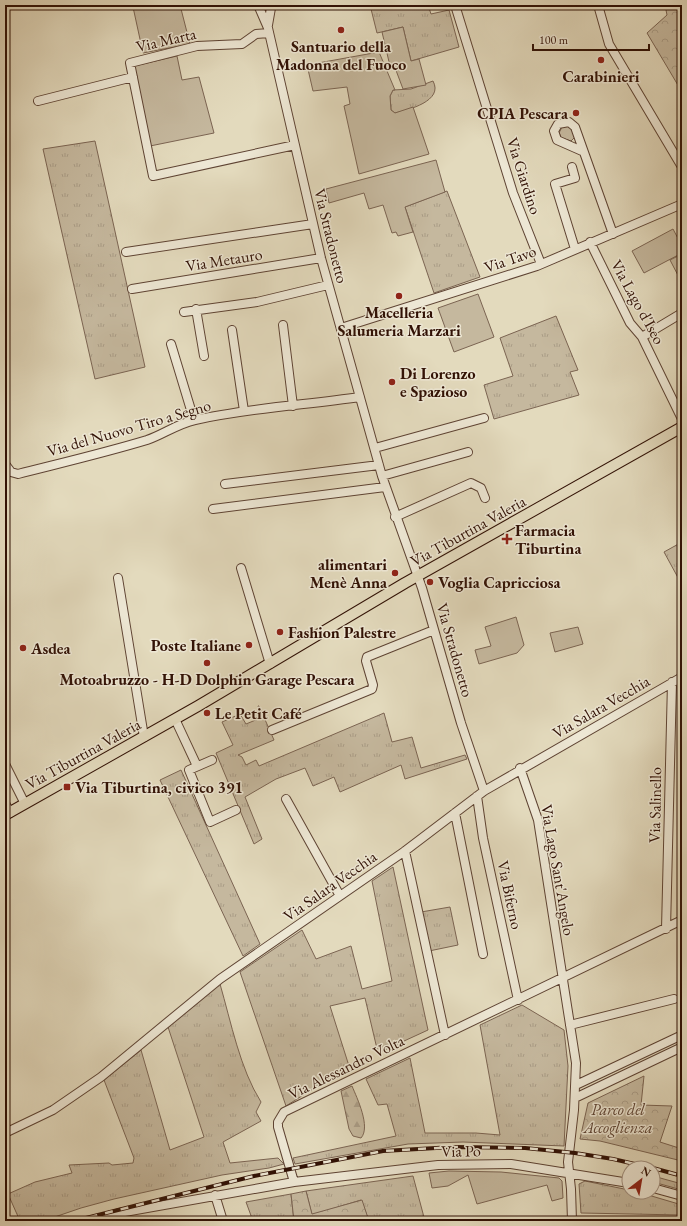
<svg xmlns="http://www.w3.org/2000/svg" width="687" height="1226" viewBox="0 0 687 1226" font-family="'EB Garamond',serif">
	<defs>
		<pattern id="grass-tufts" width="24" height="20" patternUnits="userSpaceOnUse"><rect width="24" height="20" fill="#c5b89e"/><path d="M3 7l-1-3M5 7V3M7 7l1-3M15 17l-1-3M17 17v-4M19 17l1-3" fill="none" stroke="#aa9d87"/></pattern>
		<pattern id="forest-firs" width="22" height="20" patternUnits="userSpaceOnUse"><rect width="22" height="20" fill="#c5b89e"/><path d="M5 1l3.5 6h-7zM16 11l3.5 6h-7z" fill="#aa9d87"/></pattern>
		<pattern id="park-crowns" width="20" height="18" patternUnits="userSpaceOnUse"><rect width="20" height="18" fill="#c5b89e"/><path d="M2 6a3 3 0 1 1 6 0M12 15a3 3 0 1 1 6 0" fill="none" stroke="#aa9d87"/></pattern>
	</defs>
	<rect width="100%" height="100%" fill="#e3dabd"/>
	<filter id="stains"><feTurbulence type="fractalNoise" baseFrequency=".005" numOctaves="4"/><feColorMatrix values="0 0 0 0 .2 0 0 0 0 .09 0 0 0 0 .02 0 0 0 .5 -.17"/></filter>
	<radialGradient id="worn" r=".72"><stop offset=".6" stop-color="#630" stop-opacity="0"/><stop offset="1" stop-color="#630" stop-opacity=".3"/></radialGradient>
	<!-- grass -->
	<path fill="url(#grass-tufts)" stroke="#7b6452" d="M370 5H428L431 14 449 10 459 47 411 61 403 27 377 33Z
		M433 81C444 101 408 110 395 113L391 110 390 96 393 90 411 89Z
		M95 141 145 367 95 379 43 149Z
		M447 191 480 277 434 293 405 207Z
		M556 316 578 370 570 372 579 395 494 419 484 385 513 376 500 338Z
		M682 542V585L664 552Z
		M258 706H259L274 740 238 755 242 757 246 765 256 760 259 766 384 713 392 742 412 737 421 768 465 755 467 759 405 779 401 765 340 792 334 777 313 786 305 768 276 779 245 797 262 839 254 844 216 753 233 745 222 722 240 714 246 724 263 717Z
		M181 770 260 944 243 956 160 780Z
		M393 867 428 1030 378 1053 365 998 330 1006 349 1066 286 1106 240 972 302 930 316 959 351 946 362 989 392 981 372 881Z
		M450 907 458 945 429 951 421 912Z
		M220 984C231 1022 240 1069 261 1102L256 1112 261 1121 223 1142 230 1163 278 1158 284 1164 269 1168 222 1175 114 1199 81 1208 43 1221H20L8 1194 35 1182 72 1173 69 1165 109 1163 112 1165 133 1163 134 1158 104 1080 141 1050 170 1150 204 1137 168 1027Z
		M522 1005 564 1030 568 1066 564 1146 463 1142 408 1144 295 1164 293 1158 396 1136 387 1104 378 1105 366 1079 410 1058 425 1133H476L500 1135 480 1025Z
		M413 1176 425 1221H369L361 1200 312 1215 306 1191Z
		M653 1176 682 1184V1190L653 1182Z
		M585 1181 629 1190V1192H638L682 1205V1215L581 1213 579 1184Z
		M291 1194 294 1221H253L246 1202Z"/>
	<!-- forest -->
	<path fill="url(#forest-firs)" stroke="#7b6452" d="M352 1086C357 1098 371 1127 361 1138L353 1136 349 1129 341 1091Z"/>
	<!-- park -->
	<path fill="url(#park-crowns)" stroke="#7b6452" d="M665 5H682V92L647 33 667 15Z
		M644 1076 641 1105 672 1106 660 1142 682 1149V1161L600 1141 580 1139 588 1103Z
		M306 1191 312 1214 362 1200 369 1221H294L291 1194Z"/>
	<!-- garden -->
	<path fill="#c5b89e" stroke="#7b6452" d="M143 5H180L190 44 143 53 133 7Z
		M403 27 411 61 419 59 426 85 403 89 394 65 390 66 382 32Z
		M379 52 395 90H393L390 96 391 110 395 113 413 107 429 154 359 174 344 106 350 104 347 87 313 91 307 65Z
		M177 56 182 80 199 77 214 133 150 146 134 66Z
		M568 126 572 128 575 137 571 141 562 138 559 133 562 127Z
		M436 160 445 192 405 207 413 232 398 236 396 232 392 233 383 205 369 209 364 193 329 203 326 189Z
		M673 229 682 246V253L644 273 632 251Z
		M682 254V283L670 260Z
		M478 294 494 337 454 352 438 308Z
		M516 617 524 645 517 653 479 664 475 650 491 646 485 627Z
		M578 627 583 644 555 652 550 633Z
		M449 1171 501 1172 559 1178 562 1181 563 1198 552 1201 547 1185 477 1204 468 1175 448 1186 432 1188 429 1173Z"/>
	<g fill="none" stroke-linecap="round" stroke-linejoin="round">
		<defs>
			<path id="minor" d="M258 5 268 28 321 258 382 476 422 588 461 723 484 791
				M455 5 513 193 541 264
				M598 5 609 44 682 167
				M268 25 271 8
				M269 33 256 34 242 44 197 46 130 63 153 176 295 145
				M38 101 133 77
				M582 151 557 140 554 131 558 124 569 122 575 127 613 234
				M572 167 575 178 555 184 575 249
				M590 242 630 323 642 337 682 419
				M126 252 313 224
				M132 289 321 258
				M196 309 204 356
				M184 312 257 302 328 285
				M283 325 293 406
				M341 328 537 266 682 204
				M232 330 244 411
				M642 337 682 313
				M171 344 194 420
				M375 448 484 418
				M5 464 11 472 18 474C61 463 104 453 147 440 164 434 177 424 195 420 249 408 305 405 360 397
				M382 476 468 452
				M225 484 379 465
				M213 509 385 487
				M395 517 471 483 481 488 485 498
				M241 568 270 664
				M118 578 144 737
				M175 719 197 766
				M272 730 372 689 373 685 366 661 367 657 434 630
				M212 760 189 770 210 822 236 810
				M5 764 25 804
				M520 768 538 820 576 1063 574 1110 568 1162 571 1189 572 1221
				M477 796 483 838 518 1000
				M286 799 340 896
				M5 803 10 813
				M455 813 483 954
				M405 851 445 1035
				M666 929 672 682
				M570 1025 674 999
				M576 1085 682 1035
				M575 1098 682 1047
				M5 1133 53 1110 101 1077 220 979 405 851 484 791 682 677
				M294 1182 278 1127V1122L284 1112 682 920
				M653 1188 682 1196
				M215 1195 223 1221
				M93 1221 119 1213 294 1182 438 1165 511 1164 629 1183"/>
			<path id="major" d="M5 815 198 706 405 583 682 427"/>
		</defs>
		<!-- minor casing -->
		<use href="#minor" stroke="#5e4333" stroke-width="10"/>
		<!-- major casing -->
		<use href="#major" stroke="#311105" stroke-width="12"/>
		<!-- minor -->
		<use href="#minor" stroke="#ede7d4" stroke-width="8"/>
		<!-- major -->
		<use href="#major" stroke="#e3dabd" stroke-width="10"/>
		<defs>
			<path id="rail" d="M653 1168 682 1176
				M74 1221 254 1176 383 1151 454 1147 525 1148 575 1153 613 1159 652 1168"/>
		</defs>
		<!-- rail casing -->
		<use href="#rail" stroke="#311105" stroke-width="4"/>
		<!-- rail -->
		<use href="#rail" stroke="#ede7d4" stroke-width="2.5" stroke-dasharray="8" stroke-linecap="butt"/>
	</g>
	<!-- markers -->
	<g fill="#8f2418" stroke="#ede7d4" stroke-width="1.5">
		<circle cx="341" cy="30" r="4"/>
		<circle cx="601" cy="60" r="4"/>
		<circle cx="576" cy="113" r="4"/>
		<circle cx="399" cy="296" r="4"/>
		<circle cx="392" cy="382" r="4"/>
		<path d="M505 533h4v4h4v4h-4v4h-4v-4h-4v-4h4z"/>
		<circle cx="395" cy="573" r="4"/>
		<circle cx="430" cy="582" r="4"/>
		<circle cx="280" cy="632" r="4"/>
		<circle cx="249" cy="645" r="4"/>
		<circle cx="23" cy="648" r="4"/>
		<circle cx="207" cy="663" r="4"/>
		<circle cx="207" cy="713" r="4"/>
		<rect x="63" y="783" width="8" height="8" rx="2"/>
	</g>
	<g text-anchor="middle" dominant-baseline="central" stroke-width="3" stroke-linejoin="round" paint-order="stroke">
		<!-- street labels -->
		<g font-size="16" fill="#311105" stroke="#ede7d4">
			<text transform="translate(166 40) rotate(-13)">Via Marta</text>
			<text transform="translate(524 176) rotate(72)">Via Giardino</text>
			<text transform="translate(331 236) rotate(76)">Via Stradonetto</text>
			<text transform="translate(510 259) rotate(-19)">Via Tavo</text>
			<text transform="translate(224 260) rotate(-9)">Via Metauro</text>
			<text transform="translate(638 302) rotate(61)">Via Lago d'Iseo</text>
			<text transform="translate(129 428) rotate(-16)">Via del Nuovo Tiro a Segno</text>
			<text transform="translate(468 531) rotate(-29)">Via Tiburtina Valeria</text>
			<text transform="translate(455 650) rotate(74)">Via Stradonetto</text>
			<text transform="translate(601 707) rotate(-30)">Via Salara Vecchia</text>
			<text transform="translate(83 754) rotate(-29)">Via Tiburtina Valeria</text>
			<text transform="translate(655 805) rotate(-89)">Via Salinello</text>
			<text transform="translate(558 870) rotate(80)">Via Lago Sant'Angelo</text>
			<text transform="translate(330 886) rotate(-35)">Via Salara Vecchia</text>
			<text transform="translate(510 895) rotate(78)">Via Biferno</text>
			<text transform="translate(346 1067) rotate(-26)">Via Alessandro Volta</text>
			<text transform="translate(461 1151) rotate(-1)">Via Po</text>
		</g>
		<!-- poi labels -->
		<g font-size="16" font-weight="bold" fill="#311105" stroke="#ede7d4" text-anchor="start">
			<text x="341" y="46" text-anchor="middle">Santuario della<tspan x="341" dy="18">Madonna del Fuoco</tspan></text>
			<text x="601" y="76" text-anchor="middle">Carabinieri</text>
			<text x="568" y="113" text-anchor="end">CPIA Pescara</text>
			<text x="399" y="312" text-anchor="middle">Macelleria<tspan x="399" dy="18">Salumeria Marzari</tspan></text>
			<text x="400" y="373">Di Lorenzo<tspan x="400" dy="18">e Spazioso</tspan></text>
			<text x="515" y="530">Farmacia<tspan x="515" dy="18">Tiburtina</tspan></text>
			<text x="387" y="564" text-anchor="end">alimentari<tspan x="387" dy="18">Menè Anna</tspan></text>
			<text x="438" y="582">Voglia Capricciosa</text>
			<text x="288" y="632">Fashion Palestre</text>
			<text x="241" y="645" text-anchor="end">Poste Italiane</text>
			<text x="31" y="648">Asdea</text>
			<text x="207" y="679" text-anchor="middle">Motoabruzzo - H-D Dolphin Garage Pescara</text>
			<text x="215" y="713">Le Petit Café</text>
			<text x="75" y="787">Via Tiburtina, civico 391</text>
		</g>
		<!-- park labels -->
		<g font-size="16" font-style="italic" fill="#5d4333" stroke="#ede7d4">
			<text x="618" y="1109">Parco del<tspan x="618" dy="18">Accoglienza</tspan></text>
		</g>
	</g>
	<!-- margin -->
	<rect width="687" height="1226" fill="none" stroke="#e3dabd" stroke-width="20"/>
	<rect x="6" y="6" width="675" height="1214" fill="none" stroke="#311105" stroke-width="2"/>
	<rect x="10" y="10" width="667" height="1206" fill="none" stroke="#311105"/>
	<!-- north arrow -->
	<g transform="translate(641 1180) rotate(31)"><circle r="19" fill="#ede7d4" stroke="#a29181"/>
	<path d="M0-3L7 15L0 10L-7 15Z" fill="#8f2418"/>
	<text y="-6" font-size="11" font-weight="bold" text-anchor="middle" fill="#311105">N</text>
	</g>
	<!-- scale -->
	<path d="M533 44v6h116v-6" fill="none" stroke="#311105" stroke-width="2"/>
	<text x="539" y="44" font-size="12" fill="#311105" stroke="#ede7d4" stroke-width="3" paint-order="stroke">100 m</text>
	<rect width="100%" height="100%" filter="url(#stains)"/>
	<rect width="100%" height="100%" fill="url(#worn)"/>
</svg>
